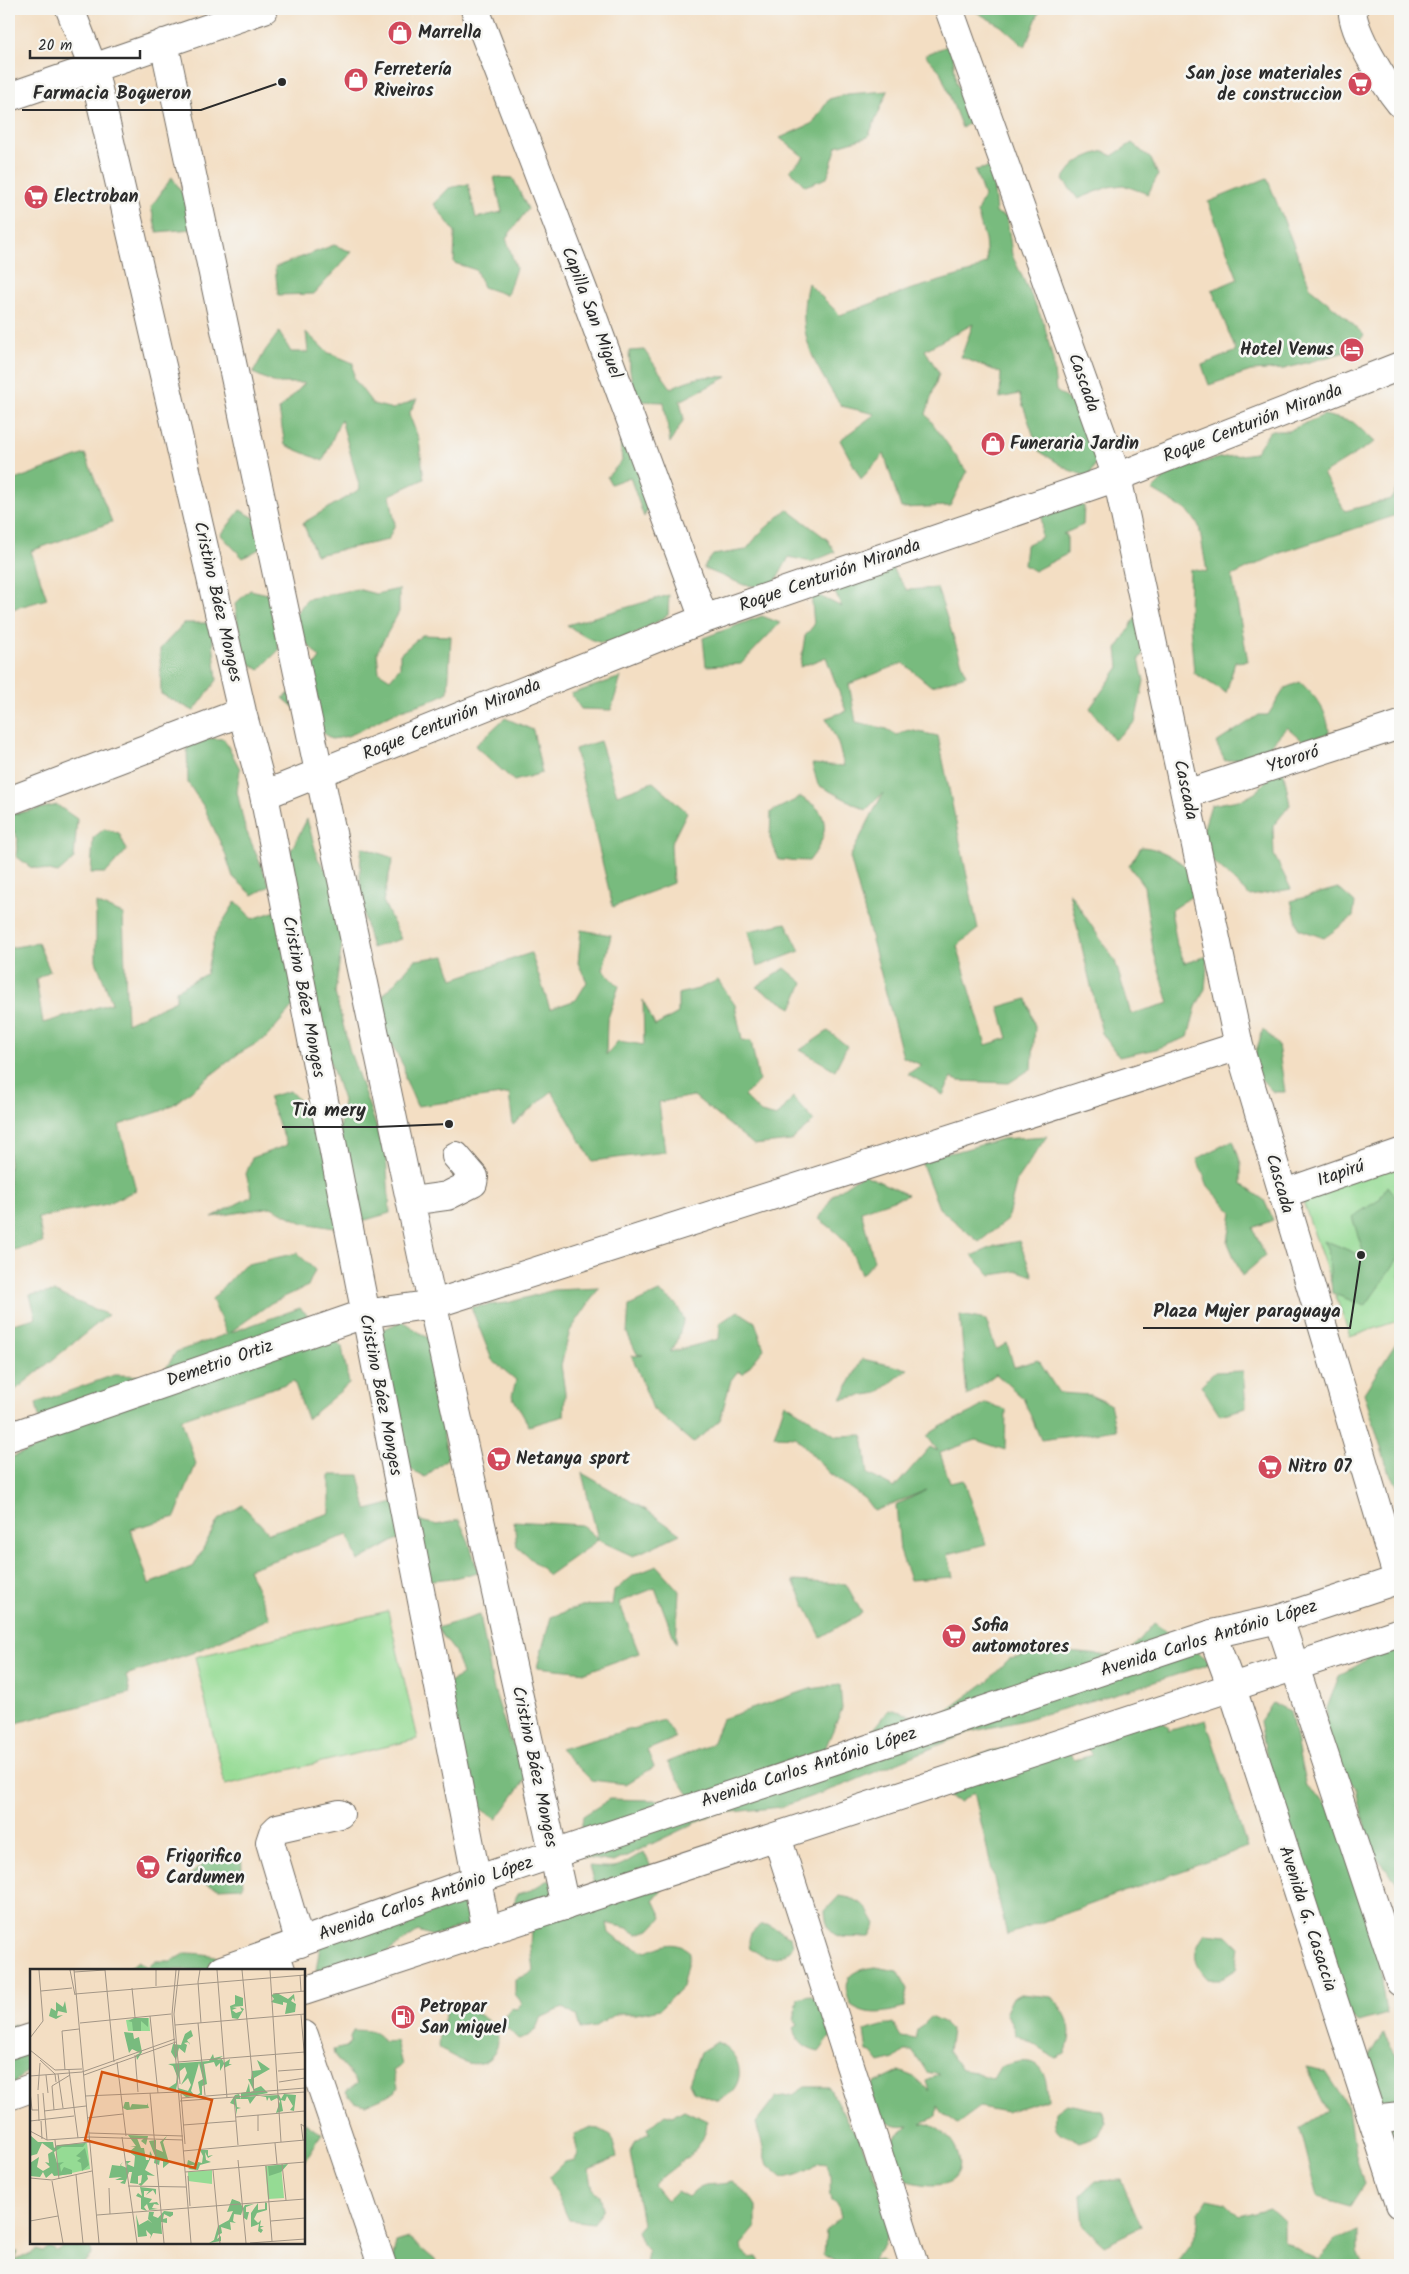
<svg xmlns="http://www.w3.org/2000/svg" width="1409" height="2274" viewBox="0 0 1409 2274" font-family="Kalam,sans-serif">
	<rect width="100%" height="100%" fill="#f6f6f2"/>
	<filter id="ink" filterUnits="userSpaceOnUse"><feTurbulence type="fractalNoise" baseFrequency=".02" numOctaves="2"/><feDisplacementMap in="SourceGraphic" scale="10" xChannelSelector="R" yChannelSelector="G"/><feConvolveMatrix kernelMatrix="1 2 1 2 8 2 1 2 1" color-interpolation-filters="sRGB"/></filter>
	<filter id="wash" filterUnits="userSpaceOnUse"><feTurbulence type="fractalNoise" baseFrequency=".0096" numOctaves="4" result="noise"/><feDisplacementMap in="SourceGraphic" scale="20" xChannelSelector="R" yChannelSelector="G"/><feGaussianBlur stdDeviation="1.12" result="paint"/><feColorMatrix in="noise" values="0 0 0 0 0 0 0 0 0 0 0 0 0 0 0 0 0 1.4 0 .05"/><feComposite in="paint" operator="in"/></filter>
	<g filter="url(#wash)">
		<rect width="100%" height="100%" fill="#f3dec3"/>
		<!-- green -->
		<path fill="#95db94" stroke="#608360" d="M1400 1156V1320L1350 1337 1299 1190Z
			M388 1611 418 1739 225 1785 195 1657Z"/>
		<!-- forest -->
		<path fill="#78bb7e" stroke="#527354" d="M971 9H1038L1040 10 1025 47 1001 26Z
			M952 44 956 83 976 118 962 128 940 71 925 55Z
			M888 91 868 137 837 146 827 178 805 186 790 170 804 157 780 138 813 123 829 99 848 94Z
			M1132 143 1151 159 1158 175 1148 194 1123 185 1108 187 1078 199 1063 180C1073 162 1084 157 1104 151L1112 156Z
			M992 167 996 213 1007 217 1012 255 1044 323 1053 361 1056 391C1077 405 1100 427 1098 455 1097 462 1092 471 1089 477L1069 470 1039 451 1019 394 1000 398 1001 373 961 357 973 324 925 350 939 373 926 414 967 472 950 506 901 508 884 454 861 479 840 440 875 414 841 406C814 363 795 335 808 283L840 315 909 290 971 272 987 262 985 239 977 212 984 196 975 170Z
			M172 177 204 228 157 232 151 207Z
			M494 177 513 178 528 209 506 238 516 268 507 295 483 287 476 270 454 263 455 232 434 204 449 188 468 184 476 218 502 212Z
			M1267 178 1311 289 1343 315 1364 335 1352 350 1284 369 1251 371 1209 385 1202 365 1236 351 1212 290 1238 279 1208 202Z
			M334 245 352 252 314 294 278 295 275 267Z
			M279 332 291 352H308L306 332 327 352 353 363 354 379 373 404 393 409 417 399 409 414 419 440 424 479 390 495 395 524 388 540 316 555 303 523 360 489 341 419 323 461 285 445 279 410 305 383H275L253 373 265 351Z
			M644 350 671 388C691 378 705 375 727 377L680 401 684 419 670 443 664 402 636 401 630 371 629 351Z
			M1324 415 1353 422 1375 442 1323 474 1345 511 1391 499 1400 483V514L1280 553 1232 576 1248 661 1235 662 1226 693 1194 673 1189 613 1190 569 1207 572 1199 526 1189 512 1152 490 1171 471 1219 458 1255 453 1270 431H1288Z
			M620 440 643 451 659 482 644 517 630 477 611 484 607 477 622 461Z
			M85 454 112 522 31 551 47 599 9 610V482Z
			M1067 504 1084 506 1083 525 1063 534 1067 535V554L1034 571 1024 565 1026 545 1042 537 1041 535 1042 516Z
			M787 509 828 540 835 552 811 562 789 557 772 588 744 585 703 568 713 555 746 550 759 534Z
			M240 510 255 518 261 548 243 558 221 535Z
			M888 563 907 590 937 588 966 675 931 686 903 663 849 684 856 722 887 729 897 735 909 730 938 736 978 929 957 946 986 1045 1008 1038 999 1007 1027 999 1035 1027 1032 1068 1009 1083 959 1081 951 1078 943 1095 908 1074 921 1065 903 1057 850 857 883 793 866 810 818 785 812 764 844 766 838 743 826 718 846 711 826 657 800 667 805 636 814 625 811 592 842 607 831 584Z
			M357 589 376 594 399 589V612L377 652 379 672 390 679 400 667V654L422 635 451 636 448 692C431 703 412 705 394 713 372 722 355 738 331 739L283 698 302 684 320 658 289 624 307 599Z
			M250 590 268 594 279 650 259 670 243 659 235 604Z
			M669 595 668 615C656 623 619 644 605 643 590 642 578 632 567 625Z
			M1138 613 1153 640 1139 659 1144 681 1135 722 1114 740 1090 708 1119 667 1117 649Z
			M762 616 780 623 741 664 706 666 703 638Z
			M184 623H211L217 680 194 711 161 694 160 649Z
			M621 677 611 710 581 709 571 694Z
			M1300 682C1316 697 1328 711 1329 733L1304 742 1287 727 1262 755 1225 761 1216 743 1259 715H1268L1285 688Z
			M505 718 533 730 542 773 514 781 475 746Z
			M203 738 224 739 240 769 237 792 245 828 270 886 253 895 233 877 225 853 204 807 188 783 187 747Z
			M600 741 617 795 653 782 687 812 671 844 673 883 613 907 575 749Z
			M1282 763 1290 805 1273 826 1274 855 1291 889 1250 896 1198 847 1211 805 1244 799 1255 793Z
			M801 797C806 801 814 804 818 809 832 826 820 847 809 861L779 860 770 838 771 812Z
			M57 805 77 819 74 859 58 873 30 867 16 856 18 839 9 823V815Z
			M307 819 318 859 348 901 335 993 350 1052 386 1154 390 1213 362 1221 343 1193 347 1230 303 1223 271 1207 212 1217 252 1196 246 1174 252 1158 287 1145 268 1097 290 1091 328 1132 337 1148 343 1100 330 1062 281 870Z
			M104 829 119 833 127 850 106 873H91L93 838Z
			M362 847 393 858 383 901 401 939 372 948C362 915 357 881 362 847Z
			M1141 847C1168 848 1188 868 1207 886L1171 910 1177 945 1185 963 1208 956 1205 989 1196 1007 1188 1037 1156 1049 1119 1057 1102 1033 1069 892 1115 961 1131 1014 1169 1003 1153 950 1144 886 1129 866Z
			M1338 888 1355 903 1353 917 1324 938 1299 929 1291 901Z
			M236 901 252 919 285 908 302 996 266 1038 238 1054 174 1104 161 1111 119 1125 136 1190 107 1204 38 1218 43 1243 9 1251V1032L12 1030 9 1021V948L38 943 50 971 36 979 43 1023 112 1003 96 961V903L123 914 127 1023 176 1000V990L206 974 215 934Z
			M786 923 800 951 757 967 748 931Z
			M581 930 611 935 603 970 619 986 607 1021 606 1055 618 1041 644 1045 643 1000 655 1026 678 1013V994L698 989 718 980 735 1005 742 1040 751 1041 759 1081 744 1096 761 1113 777 1117 793 1097 814 1121 791 1141 754 1145 694 1096 659 1102 665 1152 592 1161 552 1091 513 1125 509 1094 417 1106 405 1078 404 1067 372 1008 415 960 445 956 453 979 531 953 550 1009 576 1000 587 982 578 963Z
			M785 968 803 983 792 1008 756 987Z
			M1263 1029 1278 1045 1285 1092H1273L1251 1068Z
			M828 1031 847 1046 835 1070 800 1050Z
			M1047 1136 1017 1180 1007 1220 979 1242 939 1208 919 1156 955 1152 1002 1139Z
			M1233 1140 1241 1164V1184L1264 1200 1273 1220 1253 1228 1265 1256 1242 1276 1228 1243 1232 1212 1208 1186 1197 1159Z
			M863 1174 908 1195 861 1211 874 1261 861 1275C849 1244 846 1238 819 1219L833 1195Z
			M1387 1186 1400 1203V1256L1365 1306 1332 1293 1328 1248 1324 1240 1365 1257 1352 1217 1379 1200Z
			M1019 1241 1033 1276 1018 1271 991 1275 972 1256 995 1246Z
			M297 1253 315 1270 308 1286 271 1303 229 1333 300 1308 342 1347 349 1384 307 1419 294 1381 181 1419 196 1464 175 1517 131 1529 149 1584 194 1566 218 1520 242 1505 269 1533 330 1513V1475H359L367 1510 398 1502 405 1535 358 1561 348 1535 248 1569 270 1618 192 1653 126 1675 130 1693 9 1725V1458L45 1445 36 1403 114 1375 161 1376 176 1352 227 1334 212 1299 244 1265Z
			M599 1288 570 1331 561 1365 565 1393 564 1416 529 1426 512 1396 516 1380 492 1360 471 1307 507 1303 554 1290Z
			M54 1292 108 1315 9 1395V1325L36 1318 30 1295Z
			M659 1292 676 1304 684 1319 677 1342 670 1352 719 1339 720 1323 738 1311 755 1322 764 1349 743 1374 738 1371 731 1380 720 1420 693 1443 653 1409 632 1356 643 1355 637 1354 627 1333 629 1306Z
			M960 1315 986 1320 996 1350 1007 1343 1014 1367 1038 1360 1059 1393 1090 1395 1110 1404 1116 1430 1041 1440 1023 1398 996 1374 967 1396Z
			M402 1321 431 1340 437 1402 448 1458 425 1477 397 1462 382 1330Z
			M1396 1343 1400 1355V1490L1388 1470 1364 1393Z
			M862 1359 908 1369 878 1393 841 1399Z
			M1243 1371 1246 1408 1220 1415 1201 1385 1215 1372Z
			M785 1403 836 1436 863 1435 868 1474 894 1488 930 1447 938 1451 927 1436C945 1421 967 1417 986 1403L1006 1410 1005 1450 976 1440 940 1453 950 1483 964 1480 986 1544 948 1554 953 1577 910 1580 900 1551 896 1505 927 1490 874 1511 865 1499 829 1473 796 1437 774 1436Z
			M582 1473 648 1511 680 1534 633 1556 598 1540 549 1575 517 1547 514 1521 582 1525 598 1539Z
			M412 1519 437 1525 459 1520 469 1542 478 1572 454 1578 421 1581Z
			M657 1566 679 1591 676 1643 655 1588 619 1602 639 1653 586 1672 537 1667 551 1617 581 1606 612 1605 614 1591 634 1575Z
			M793 1581 846 1584 862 1613 821 1637Z
			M480 1615 493 1686 509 1738 533 1769 497 1819 471 1803 447 1683 462 1675 455 1652 437 1628Z
			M1154 1623 1212 1663 1136 1688 1016 1722 970 1732 844 1785 781 1807 714 1814 614 1862 578 1857 583 1816 610 1799 693 1801 667 1762 712 1744 722 1719 810 1689 840 1685 842 1709 821 1758 859 1747 889 1709 933 1721 989 1680 1009 1659 1056 1651 1125 1657Z
			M1400 1632V1886L1370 1850 1357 1789 1325 1755 1327 1708 1339 1676 1363 1662 1391 1635Z
			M1273 1703 1290 1711 1306 1787 1345 1821 1371 1908 1387 2014 1359 2022 1326 1998 1278 1818 1260 1721Z
			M1122 1707 1148 1708 1169 1728 1168 1731 1206 1720 1247 1847 1007 1935 974 1792 960 1802 948 1797V1786L973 1757 1033 1740 1065 1748 1074 1760 1093 1755 1078 1740 1089 1719 1104 1725Z
			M664 1720 676 1738 647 1750 654 1767 626 1784 591 1780 560 1749Z
			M241 1852 243 1887 219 1888 188 1877 207 1861Z
			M644 1852 651 1867 666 1885 654 1900 662 1917 650 1930 637 1934 627 1928 607 1923 609 1933 619 1941 647 1952C663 1945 675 1939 690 1952L682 1987 660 2009 636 2014H616L595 2027 580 2029 576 2016 563 2008 540 2018C537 2030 531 2037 519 2040L505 2026 506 2014 511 2008 517 2009 522 2003 515 1994V1979L528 1975 533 1970 530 1946 531 1930 513 1920V1907L517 1894 531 1890 548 1880 570 1896 594 1884 589 1866C623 1869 616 1867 644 1852Z
			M482 1873 478 1921 433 1936 418 1931 385 1954 316 1971 320 1946Z
			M839 1896C861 1899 866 1905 876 1924L870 1937C844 1937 827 1943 825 1911Z
			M761 1925H769L791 1937 793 1945C785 1958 765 1963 755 1950L750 1949C747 1937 751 1930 761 1925Z
			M1205 1933 1227 1935 1239 1947 1236 1969 1220 1979H1208C1192 1962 1192 1951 1205 1933Z
			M186 1953C209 1954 226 1955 244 1970H127L138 1961 148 1967 156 1961H171Z
			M876 1967 898 1971 908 1989 904 2008C885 2013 868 2017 851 2005 839 1978 850 1970 876 1967Z
			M1021 1994 1052 1997C1069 2016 1075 2029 1065 2054L1056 2058C1041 2051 1032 2041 1016 2034L1006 2012 1012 1999Z
			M809 1995 824 2002 831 2036 819 2052C804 2049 798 2042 793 2028L797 2025 794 2020 798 1998Z
			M462 2002C472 2013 482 2015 490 2023 508 2039 493 2069 468 2063 458 2060 448 2053 439 2049L440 2033 447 2010Z
			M930 2017 945 2024 951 2030 948 2051 961 2070 976 2072 993 2079 1000 2067C1035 2054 1046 2064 1048 2099L1006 2112 980 2107 957 2124 942 2113 937 2106 936 2117 921 2123C960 2126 989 2203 908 2181L890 2150 895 2138 909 2126C884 2130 877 2111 869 2092L872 2084 899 2071 914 2077 929 2091 926 2080 940 2075 927 2072 913 2051H904L894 2059 880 2063 872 2053 867 2052 864 2031 893 2023 901 2037 915 2039 917 2030Z
			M15 2024 31 2062V2068L9 2087V2026Z
			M353 2030C366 2031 377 2029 384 2042L396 2041 402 2065 393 2071 398 2087 395 2092 365 2105 354 2102 346 2092 358 2083 334 2055 333 2050 346 2047 351 2042 350 2037Z
			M1383 2033 1400 2061V2149L1360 2072Z
			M717 2042C745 2055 748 2088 718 2101L693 2091 689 2083 700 2052Z
			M1306 2068 1325 2072 1349 2108 1355 2152 1364 2184 1350 2206 1318 2197 1300 2128 1327 2111Z
			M805 2087H829L847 2121 858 2135 893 2216 884 2245 872 2261 881 2260 887 2265H845L824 2254 826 2231 841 2217 838 2204 832 2200C828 2185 833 2179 827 2164L818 2163C808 2171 796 2176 783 2178L768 2165 756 2123 776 2097 793 2095Z
			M1066 2104C1078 2105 1089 2110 1102 2110L1106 2122 1100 2135 1079 2142C1065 2132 1052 2138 1055 2112Z
			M684 2110 707 2121C706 2153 673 2164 654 2185L667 2201 677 2191 688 2197C706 2178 709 2188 731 2182L749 2195 756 2206V2227L741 2245 742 2251 750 2258 756 2257 761 2265H646L648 2251 642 2244 637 2231 643 2224 630 2152 634 2142 650 2133 648 2128 665 2114 673 2116Z
			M305 2122 322 2134 304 2162V2124Z
			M589 2128 599 2129 611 2135 617 2157 589 2169 593 2189 600 2196 603 2208 594 2223 569 2220 549 2177 564 2162 575 2160 578 2154 574 2134Z
			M1121 2180 1141 2227 1104 2245 1084 2226 1081 2195 1096 2181Z
			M1207 2199 1226 2203 1239 2216 1270 2208 1284 2221V2241L1304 2253 1319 2258 1336 2240 1358 2232V2251L1364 2265H1174C1186 2249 1202 2233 1199 2212Z
			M409 2238 435 2260 436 2265H394L392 2262 396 2242Z
			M65 2243H85L90 2246 92 2254 82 2265H9V2251L18 2252 15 2261 37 2250 43 2252 49 2247 57 2251Z"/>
	</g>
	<g filter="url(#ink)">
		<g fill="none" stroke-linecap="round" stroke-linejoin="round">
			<defs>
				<path id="minor" d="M70 9 93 68 242 712 264 795 487 1932
					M475 9 583 290 704 619
					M949 9 1117 477 1239 1046 1398 1579
					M1353 9C1349 28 1387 87 1400 103
					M164 43 425 1270 565 1906
					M1186 794 1400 725
					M264 795 704 619 1117 477 1400 366
					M9 801 242 712
					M1282 1194 1400 1153
					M411 1201 447 1196 473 1183 474 1177 456 1156
					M9 1437 364 1314 434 1304 1239 1046
					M1279 1619 1400 1982
					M1212 1634 1232 1688 1400 2204
					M777 1837 914 2265
					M300 1943 270 1842 273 1833 278 1828 340 1814
					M275 1952 281 1970
					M304 2035 382 2265
					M1373 2120 1400 2117"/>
				<path id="major" d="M9 97 264 9
					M222 1970 476 1880 1212 1634 1279 1619 1400 1579
					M304 1991 1400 1632
					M9 2045 31 2038
					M9 2096 31 2088"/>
			</defs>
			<!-- minor casing -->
			<use href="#minor" stroke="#716a60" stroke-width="30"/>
			<!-- major casing -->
			<use href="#major" stroke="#716a60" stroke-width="30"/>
			<!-- minor -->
			<use href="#minor" stroke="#fff" stroke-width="28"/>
			<!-- major -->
			<use href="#major" stroke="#fff" stroke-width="28"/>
		</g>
	</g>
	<!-- icons -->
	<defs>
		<symbol id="shop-disc" viewBox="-11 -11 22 22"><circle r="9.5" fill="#d1495b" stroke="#f6f6f2"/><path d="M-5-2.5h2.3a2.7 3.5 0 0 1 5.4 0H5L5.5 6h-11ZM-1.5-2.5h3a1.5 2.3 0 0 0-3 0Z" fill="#fff"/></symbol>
		<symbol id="supermarket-disc" viewBox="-11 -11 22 22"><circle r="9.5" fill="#d1495b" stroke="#f6f6f2"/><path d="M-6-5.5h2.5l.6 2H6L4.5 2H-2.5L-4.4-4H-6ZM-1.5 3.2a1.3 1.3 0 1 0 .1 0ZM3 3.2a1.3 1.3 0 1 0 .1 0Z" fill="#fff"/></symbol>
		<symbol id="hotel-disc" viewBox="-11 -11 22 22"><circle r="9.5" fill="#d1495b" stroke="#f6f6f2"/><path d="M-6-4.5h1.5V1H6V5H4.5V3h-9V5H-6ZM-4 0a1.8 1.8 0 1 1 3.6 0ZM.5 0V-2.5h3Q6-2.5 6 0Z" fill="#fff"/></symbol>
		<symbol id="fuel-disc" viewBox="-11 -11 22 22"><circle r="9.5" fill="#d1495b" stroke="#f6f6f2"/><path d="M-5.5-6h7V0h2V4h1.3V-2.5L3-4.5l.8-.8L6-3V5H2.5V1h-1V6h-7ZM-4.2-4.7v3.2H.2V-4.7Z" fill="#fff"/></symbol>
	</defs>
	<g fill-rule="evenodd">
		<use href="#shop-disc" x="386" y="19" width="28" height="28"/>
		<use href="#shop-disc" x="342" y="66" width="28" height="28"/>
		<use href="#supermarket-disc" x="1346" y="70" width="28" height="28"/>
		<use href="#supermarket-disc" x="22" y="183" width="28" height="28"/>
		<use href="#hotel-disc" x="1338" y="336" width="28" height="28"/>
		<use href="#shop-disc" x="979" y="430" width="28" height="28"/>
		<use href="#supermarket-disc" x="485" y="1445" width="28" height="28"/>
		<use href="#supermarket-disc" x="1256" y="1453" width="28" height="28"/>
		<use href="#supermarket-disc" x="940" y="1622" width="28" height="28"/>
		<use href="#supermarket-disc" x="134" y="1853" width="28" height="28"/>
		<use href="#fuel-disc" x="389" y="2003" width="28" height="28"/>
	</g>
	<g text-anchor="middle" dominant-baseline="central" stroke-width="5" stroke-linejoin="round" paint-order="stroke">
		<!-- poi labels -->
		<g font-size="18" font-weight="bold" fill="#2b2b2b" stroke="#f6f6f2" text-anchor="start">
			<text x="418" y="33">Marrella</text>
			<text x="374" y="70">Ferretería<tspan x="374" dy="21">Riveiros</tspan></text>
			<text x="1342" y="74" text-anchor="end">San jose materiales<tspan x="1342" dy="21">de construccion</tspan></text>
			<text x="54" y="197">Electroban</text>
			<text x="1334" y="350" text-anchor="end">Hotel Venus</text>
			<text x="1010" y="444">Funeraria Jardin</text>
			<text x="516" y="1459">Netanya sport</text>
			<text x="1288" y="1467">Nitro 07</text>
			<text x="972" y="1626">Sofia<tspan x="972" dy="21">automotores</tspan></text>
			<text x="166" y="1857">Frigorifico<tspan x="166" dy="21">Cardumen</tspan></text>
			<text x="420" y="2007">Petropar<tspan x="420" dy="21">San miguel</tspan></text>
		</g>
		<!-- street labels -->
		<g font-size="18" fill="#2b2b2b" stroke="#f6f6f2">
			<text transform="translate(591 313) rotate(69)">Capilla San Miguel</text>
			<text transform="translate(1083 383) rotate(70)">Cascada</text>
			<text transform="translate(1253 424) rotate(-21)">Roque Centurión Miranda</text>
			<text transform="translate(830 576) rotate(-19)">Roque Centurión Miranda</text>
			<text transform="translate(217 602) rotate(77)">Cristino Báez Monges</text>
			<text transform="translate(452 720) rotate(-22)">Roque Centurión Miranda</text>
			<text transform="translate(1293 760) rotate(-18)">Ytororó</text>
			<text transform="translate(1185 790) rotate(78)">Cascada</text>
			<text transform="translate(303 997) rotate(79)">Cristino Báez Monges</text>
			<text transform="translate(1341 1174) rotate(-19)">Itapirú</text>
			<text transform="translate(1279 1184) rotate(74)">Cascada</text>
			<text transform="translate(220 1364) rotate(-19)">Demetrio Ortiz</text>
			<text transform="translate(380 1395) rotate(79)">Cristino Báez Monges</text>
			<text transform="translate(1209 1639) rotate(-17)">Avenida Carlos António López</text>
			<text transform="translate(534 1767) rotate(78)">Cristino Báez Monges</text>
			<text transform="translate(809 1768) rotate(-18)">Avenida Carlos António López</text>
			<text transform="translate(426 1899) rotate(-19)">Avenida Carlos António López</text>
			<text transform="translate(1307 1919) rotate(72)">Avenida G. Casaccia</text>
		</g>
	</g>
	<!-- overview -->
	<g transform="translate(30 1969)">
		<rect width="275" height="275" fill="#f3dec3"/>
		<path d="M119 49 120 62H98L96 51ZM57 174 60 200 28 207 26 177ZM251 196 254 229 238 230 235 197ZM182 201V215L158 212V203Z" fill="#95db94"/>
		<path d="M247 24 258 30 264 25 265 33 263 29 261 32 266 35 265 43 255 45 257 34 253 33V36L241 33 244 30 241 26ZM205 26 213 29V37L202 38 207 39 202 41 206 44 212 42 210 38 214 40 208 50 202 49 200 37 205 35ZM35 32 37 44 28 42 27 47 33 46 26 50 19 47 21 39 26 42V33L33 38ZM104 49H118V58L111 52V62H103L102 53 98 52ZM161 61 163 67 157 71 160 76 159 73 154 74 157 76 155 84 149 79 146 91 141 83 143 75 151 76 155 65ZM94 63 103 64 104 70 109 68 112 83 107 91 106 86 110 84 102 80 99 84ZM183 85 184 89 193 87 187 91 192 90 194 94 200 90 199 95H202L194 99V95L190 102V94L186 98 184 93 174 95 177 115 172 117V126H167L170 124 168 113 173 110 169 94 161 122 165 127 156 128 149 123 148 119 158 122 161 116 158 109 151 116 157 104 155 98 150 102 146 121 137 120 146 114 147 107 143 97 138 95 179 92ZM227 91 240 100 224 109V120L231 117 238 124 215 128 226 127 220 135 218 130H206L207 138 211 139 207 140V146L205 136 200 134 205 126 209 125 211 130V124L216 123 219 114 220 123 224 122 218 110H221L222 102 231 101ZM254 125 266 126 264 142 260 141 263 137 257 127 255 132 251 131 253 142 246 144 250 132 247 129 241 132 239 128 237 132 236 128 230 127 249 126 251 130ZM95 133H99L100 139 102 135 117 136V134L119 139 97 141 93 139ZM0 166 8 173H23L24 179 28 176 56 174 53 178H32L24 183 27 194 34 193 30 196 31 203 34 198 42 201V205L24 207 22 204 16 209 13 203 10 208 0 207V194L9 188 7 198 13 202 20 198 15 193 19 194 18 185 23 182 12 174 7 185 0 187ZM98 166 118 167 116 176 111 172 114 169H107L111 179H114L116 191H119L120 182 122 186 115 201 125 207 117 206 118 210 111 217 108 215 111 214 112 206 108 207V215L100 214 102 203H99L95 215 90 214 94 211H85L92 208 79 209 82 196 90 197 93 193 90 196 97 199 96 192H101L97 195 104 198 105 187 99 183 105 178H100L106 177ZM137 167 133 173 139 194 133 199V191L130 190 129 196 124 194 125 187 119 172 126 171V180L133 183 130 173ZM55 179 59 196 52 202 51 194 47 192 51 189 46 187ZM170 181H178V187L183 186 178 189 175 183 176 191 181 193 170 196 168 201 158 200 165 196H157L158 191 165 194 166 198 168 193 172 194 173 187ZM258 195 251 203 239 207 238 197ZM110 218 126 220V226L123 221 116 226 119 222H114V228L122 230 119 234 127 233 129 236 124 235 122 239 128 240 119 241 117 235 114 238 117 242 111 240V229L106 227 108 224 112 227ZM202 230 210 233 213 239 215 236 224 235 216 238V243H219L217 251 214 249 213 240 211 246 204 245 203 252 206 254 200 253 201 261 191 258 192 264 188 266 187 270 191 267V272L179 274 184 271 188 257 199 251 203 242 197 243ZM235 233 237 234V241L227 244 224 250 228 254 231 251 230 257H234L230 259 233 261 231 264 228 262 229 255 221 258V244L228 234V241L235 240ZM134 242 143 243V246L140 248 134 245 133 250 137 249V254L131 253 132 265 123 264 120 270 121 266 116 261 117 267 108 268 106 245 109 256 118 251 122 254 118 250 119 243H124L123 247 128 249Z" fill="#78bb7e"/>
		<path fill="none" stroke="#a39686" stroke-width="1" d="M40 1 45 26M44 1 69 274M75 1 84 93M126 1V17M146 1 142 45 161 274M149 1 144 45 150 115M170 1 168 13 171 54M187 1 197 129M212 1 224 123M240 1 251 173M44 3 75 1M270 6 271 22M102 19 105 48M11 22 42 19M45 25 275 6M243 25 275 22M271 46 275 93M120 47 128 124M50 54 141 45M168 54 175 126M145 56 275 45M0 69 13 52 9 1M0 81 25 101 52 100M105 86 108 123M10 91 25 105 26 113M87 93 96 167M148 93 275 83M35 101 32 62 49 60M39 101 48 169M248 102 275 100M28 105 33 139M16 106 18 124M54 106 146 73M0 107 52 103 145 70M249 113 275 109M8 121 10 94M0 122 2 141H9M13 124 17 171M120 124 134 274M8 125 9 152M151 125 155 175M55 127 148 123M204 128 208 176M152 129 275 119M150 132 275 123M24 141 22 117 40 106M14 142 56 137M228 146V162M206 148 275 142M57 149 93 145M0 152 44 147M11 152 12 170M153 156 206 152M0 162 17 171 59 168 153 171M59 164 153 167M92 168 107 274M25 171 29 210M273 171 271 155 275 158M245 174 247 195M26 177 59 173M153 182 275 171M208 191 216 274M252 195 256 231M236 197 242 272M183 201 190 274M155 203 275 193M46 206 53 274M158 207 160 237M0 209 22 211 62 202M22 212 33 274M98 217 156 218M79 219 80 245M67 246 275 230M0 252 28 247M241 252 275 249M220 274 275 270"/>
		<path fill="#d5540f" fill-opacity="0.15" stroke="#d5540f" stroke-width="2.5" d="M72 103 182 131 165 199 55 171Z"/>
		<rect width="275" height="275" fill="none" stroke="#2b2b2b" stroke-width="2.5"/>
	</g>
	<!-- callouts -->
	<path fill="none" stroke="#2b2b2b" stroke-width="2" d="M282 82L201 110H22M449 1124L376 1127H282M1361 1255L1350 1328H1143"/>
	<g fill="#2b2b2b" stroke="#f6f6f2" stroke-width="2">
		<circle cx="282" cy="82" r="5"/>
		<circle cx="449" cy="1124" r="5"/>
		<circle cx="1361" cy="1255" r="5"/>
	</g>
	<g font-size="19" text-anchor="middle" font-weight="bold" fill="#2b2b2b" stroke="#f6f6f2" stroke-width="5" stroke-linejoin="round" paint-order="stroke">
		<text x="112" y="99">Farmacia Boqueron</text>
		<text x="329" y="1116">Tia mery</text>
		<text x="1247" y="1317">Plaza Mujer paraguaya</text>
	</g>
	<!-- margin -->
	<rect width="1409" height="2274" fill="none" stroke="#f6f6f2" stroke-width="30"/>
	<!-- scale -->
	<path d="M30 50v8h110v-8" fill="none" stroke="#2b2b2b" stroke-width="2.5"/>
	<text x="38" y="50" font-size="15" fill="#2b2b2b" stroke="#f6f6f2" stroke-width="4" paint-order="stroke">20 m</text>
</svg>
